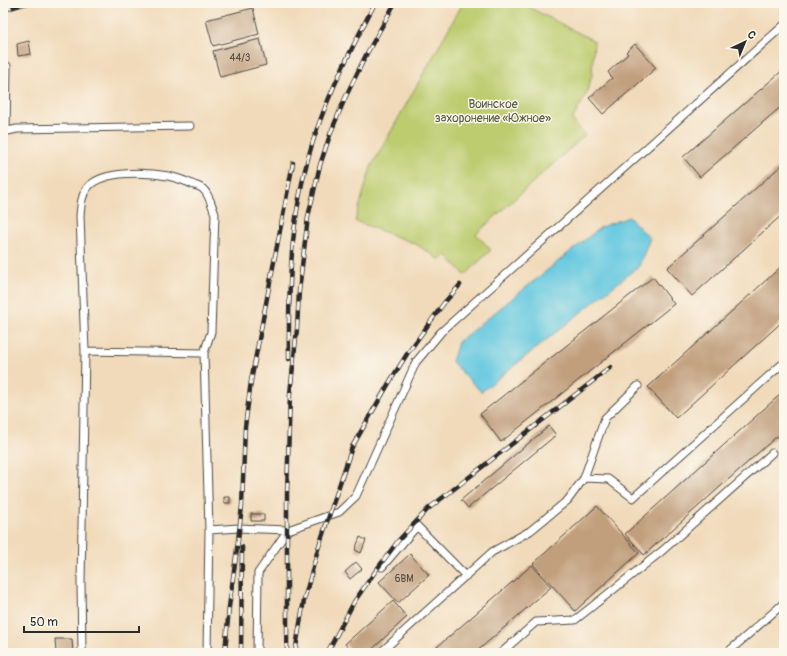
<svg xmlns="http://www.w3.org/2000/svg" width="787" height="656" viewBox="0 0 787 656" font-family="Pangolin,sans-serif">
	<rect width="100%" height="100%" fill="#fbf7ec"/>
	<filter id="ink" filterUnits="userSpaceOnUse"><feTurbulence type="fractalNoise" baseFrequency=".025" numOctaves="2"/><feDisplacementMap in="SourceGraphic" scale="8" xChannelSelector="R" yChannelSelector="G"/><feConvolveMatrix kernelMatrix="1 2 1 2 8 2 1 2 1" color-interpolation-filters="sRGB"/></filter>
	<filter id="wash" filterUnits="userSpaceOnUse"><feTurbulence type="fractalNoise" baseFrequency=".012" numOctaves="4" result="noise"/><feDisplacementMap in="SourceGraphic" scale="16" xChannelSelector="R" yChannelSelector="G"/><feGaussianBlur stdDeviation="0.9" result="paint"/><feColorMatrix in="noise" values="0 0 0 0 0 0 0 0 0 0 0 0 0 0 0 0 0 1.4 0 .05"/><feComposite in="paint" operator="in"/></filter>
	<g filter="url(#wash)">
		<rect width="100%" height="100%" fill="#f1daba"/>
		<!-- green -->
		<path fill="#bccc6e" stroke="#747c4c" d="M463 3H521L594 41 592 75 586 95 572 120 585 135 476 234 491 250 465 275 446 255 440 260 416 244 355 221 371 167Z"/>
		<!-- water -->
		<path fill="#62c7df" stroke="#467985" d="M629 217 650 238 639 266 481 392 452 362 458 342 601 227Z"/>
		<g id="blocks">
			<!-- building -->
			<path fill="#c19f7d" d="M253 8 259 34 213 46 206 20Z
				M260 39 266 65 220 77 213 51Z
				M29 41 31 54 18 56 17 44Z
				M635 44 656 68 603 114 589 98 612 78 608 72 628 54 626 52Z
				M784 69V104L700 177 683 157Z
				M784 163V213L692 296 667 268Z
				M784 264V320L676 418 648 387Z
				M653 277 674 304 501 442 480 414Z
				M784 391V445L777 436 644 555 625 534Z
				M549 426 556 435 468 508 461 500Z
				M224 497H230V503H224Z
				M597 506 639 553 575 611 533 564Z
				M251 514H264V521H251Z
				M360 537 366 540 361 553 355 550Z
				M410 554 429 575 398 603 379 582Z
				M356 562 362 569 350 579 345 572Z
				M532 565 551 587 475 653H430Z
				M393 601 407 617 368 653H353L345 644Z
				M55 639H72L73 653H56Z"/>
		</g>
	</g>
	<g filter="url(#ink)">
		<use href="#blocks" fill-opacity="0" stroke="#494540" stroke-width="1"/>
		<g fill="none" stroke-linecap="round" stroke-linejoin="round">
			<defs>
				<path id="service" d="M6 131 7 66
					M3 132 17 129 190 126
					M204 353 209 530 207 653
					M584 478 608 479 633 498 781 365
					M209 530 239 528 288 530 339 512 356 496 416 362 441 332 784 25
					M382 567 417 526 466 576
					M82 653 81 583 85 351 80 216C81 206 81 195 88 187 103 170 148 172 168 176 177 178 186 181 194 185 197 186 201 187 203 189 209 194 212 206 215 214L211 332 204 353 85 351
					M257 653 258 573 288 530
					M380 653 492 552 530 531 568 500 584 478 605 418 638 386
					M501 653 536 622 575 620 662 551 772 453
					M727 653 784 603"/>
			</defs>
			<!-- service casing -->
			<use href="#service" stroke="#494540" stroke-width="9"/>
			<!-- service -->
			<use href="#service" stroke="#fff" stroke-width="7"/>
			<defs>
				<path id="rail" d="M3 10 27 3
					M289 359C288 281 291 204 317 129 332 86 354 44 375 3
					M225 653 229 607 237 549 242 506 245 427 251 381 293 163
					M241 653 242 547
					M287 653V494L290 394 297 329 299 291 308 217 320 165 331 132 346 96 366 55 395 3
					M295 653 304 600 318 549 352 447 389 383 407 354 444 303 460 285
					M327 653 354 602 377 569 398 541 428 509 611 367"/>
			</defs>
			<!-- rail casing -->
			<use href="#rail" stroke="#2b2b2b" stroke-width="4.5"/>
			<!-- rail -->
			<use href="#rail" stroke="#fbf7ec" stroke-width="3" stroke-dasharray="9" stroke-linecap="butt"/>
		</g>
	</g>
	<g text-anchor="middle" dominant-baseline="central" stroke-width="3" stroke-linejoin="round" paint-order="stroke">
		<!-- number labels -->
		<g font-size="10" fill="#504840">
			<text x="240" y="58">44/3</text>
			<text x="404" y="579">6ВМ</text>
		</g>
		<!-- park labels -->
		<g font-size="12" fill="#565b3f" stroke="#fbf7ec">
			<text x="493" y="104">Воинское<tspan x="493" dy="14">захоронение «Южное»</tspan></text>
		</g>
	</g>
	<!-- margin -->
	<rect width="787" height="656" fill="none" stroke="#fbf7ec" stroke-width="16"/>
	<!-- north arrow -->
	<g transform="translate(745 42) rotate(44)" stroke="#fbf7ec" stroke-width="3" paint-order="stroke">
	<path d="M0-3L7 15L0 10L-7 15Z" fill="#2b2b2b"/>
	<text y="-6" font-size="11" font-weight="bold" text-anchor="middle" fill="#2b2b2b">С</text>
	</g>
	<!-- scale -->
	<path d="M24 626v6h115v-6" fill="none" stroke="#2b2b2b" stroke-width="2"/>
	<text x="30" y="626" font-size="12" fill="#2b2b2b" stroke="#fbf7ec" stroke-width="3" paint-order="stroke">50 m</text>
</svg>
